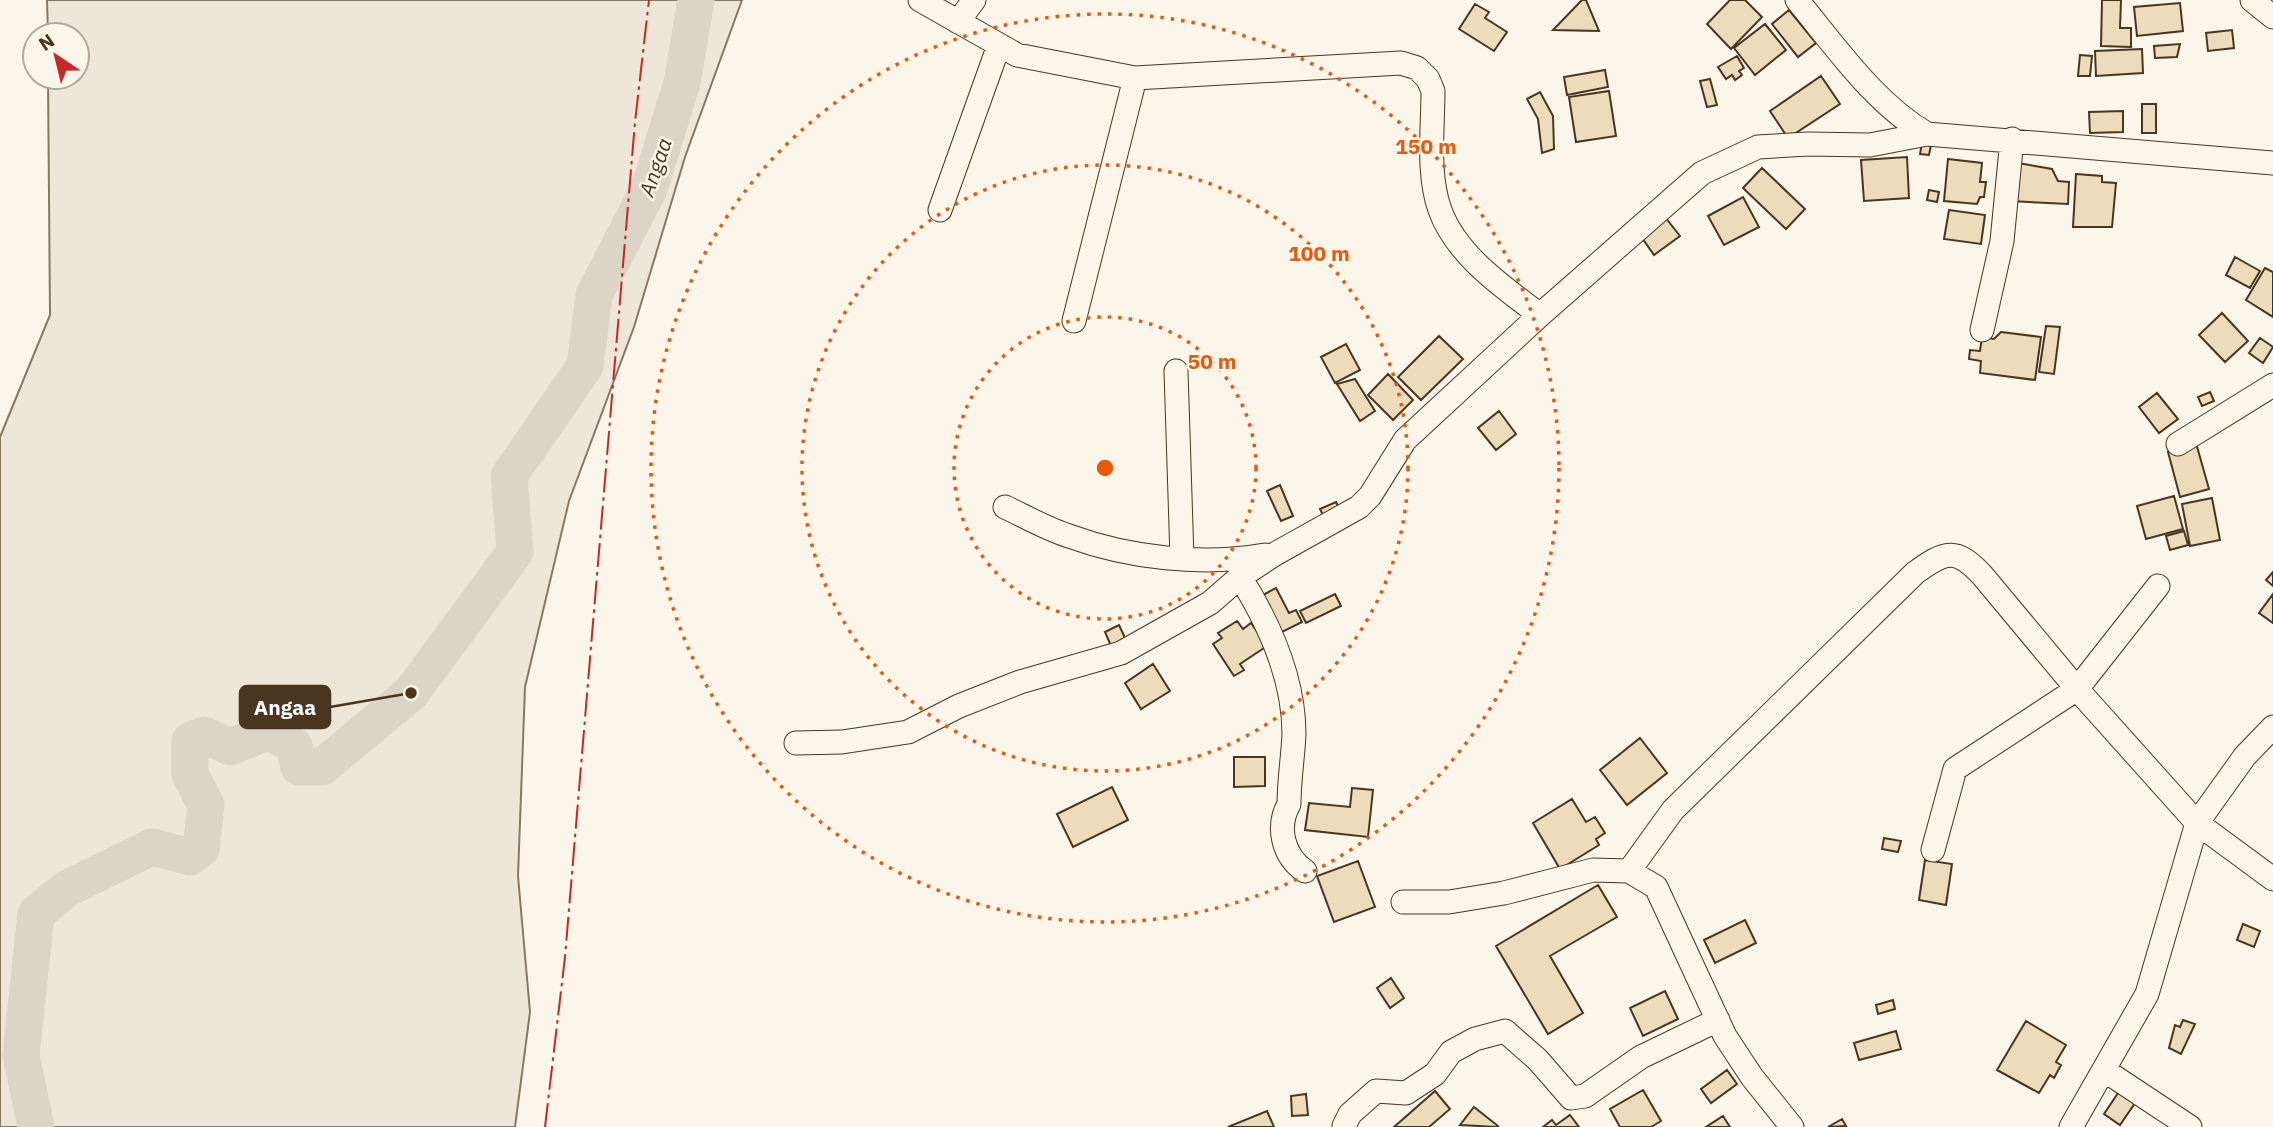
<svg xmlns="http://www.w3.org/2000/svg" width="2273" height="1127" viewBox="0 0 2273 1127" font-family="'IBM Plex Sans',sans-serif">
	<rect width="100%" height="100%" fill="#fbf6e9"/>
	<!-- green -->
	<path fill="#ede6d9" stroke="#887966" stroke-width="2" d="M47 0H742L685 157 634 327 569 501 525 687 518 876 530 1012 515 1127H0V437L50 315 48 77H77V35H48Z"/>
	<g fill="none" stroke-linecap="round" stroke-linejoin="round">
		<!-- river -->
		<path stroke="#dcd4c6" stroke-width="37" d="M36 1127 21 1055 36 914 66 889 152 847 190 857 201 848 206 805 190 774V741L204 735 230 747 269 731 294 746 299 767H322L411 693 515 552 509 476 585 366 594 295 649 189 682 83 696 0"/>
	</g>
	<!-- building -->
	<path fill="#ecdcbc" stroke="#4a3520" stroke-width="2" d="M1582 0H1586L1599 31 1553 30Z
		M1730 0H1745L1762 17 1731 49 1707 24Z
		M2102 0H2121L2120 28H2131V47L2101 46Z
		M2180 3 2183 31 2137 36 2134 7Z
		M1475 4 1489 12 1485 18 1507 32 1494 51 1459 29Z
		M1789 10 1816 43 1798 57 1772 24Z
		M1765 24 1786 50 1755 75 1734 48Z
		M2232 30 2234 48 2208 51 2206 33Z
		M2180 44 2177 57 2155 58 2154 46Z
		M2142 49 2143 73 2096 76 2095 51Z
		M2080 55 2092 56 2090 76H2078Z
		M1737 56 1744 68 1739 71 1742 75 1735 80 1732 75 1726 79 1718 67Z
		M1605 70 1608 87 1567 95 1564 77Z
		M1821 76 1840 104 1788 138 1770 111Z
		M1710 79 1717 105 1707 107 1700 81Z
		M1609 91 1616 136 1576 142 1569 97Z
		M1540 92 1553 116 1554 149 1542 153 1538 119 1527 99Z
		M2142 104H2156V133H2142Z
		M2123 111V132L2090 133 2089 112Z
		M1922 143 1931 145 1929 155 1920 154Z
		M1907 157 1909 198 1864 201 1861 160Z
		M1948 159 1982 163 1980 182H1986L1984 197H1980L1977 204 1944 201Z
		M2012 162 2052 169 2058 181 2069 182 2068 204 2010 201Z
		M1762 168 1805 209 1786 229 1743 188Z
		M2076 174 2102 176V182L2116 183 2112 227H2073Z
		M1929 190 1939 192 1937 202 1927 200Z
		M1743 197 1759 227 1724 245 1708 216Z
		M1949 210 1985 215 1981 244 1944 239Z
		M1665 217 1680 236 1654 255 1640 235Z
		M2235 257 2260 271 2250 288 2226 275Z
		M2265 268 2273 272V317L2246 300Z
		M2222 313 2248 341 2225 362 2199 335Z
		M2046 326 2060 327 2054 374 2039 372Z
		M2001 332 2041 337 2035 380 1980 373 1981 361 1969 359 1970 350 1980 351 1982 337 1994 339Z
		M1439 336 1463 359 1421 400 1398 377Z
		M2260 338 2273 347 2263 363 2249 353Z
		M1346 344 1360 370 1335 383 1321 357Z
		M1388 374 1413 400 1393 420 1368 395Z
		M1355 379 1375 411 1360 421 1337 384Z
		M2210 392 2214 401 2202 406 2198 397Z
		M2157 393 2178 419 2159 433 2139 407Z
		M1499 411 1516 434 1496 450 1478 428Z
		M2196 443 2209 489 2180 497 2168 452Z
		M1280 485 1293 516 1281 521 1267 491Z
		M2174 496 2183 529 2146 539 2137 506Z
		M2212 498 2220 540 2190 546 2182 504Z
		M1336 502 1341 512 1325 519 1320 509Z
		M2184 531 2188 545 2170 550 2166 536Z
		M2273 572V586L2266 580Z
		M1276 588 1289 613 1296 610 1302 622 1282 632 1263 595Z
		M1335 594 1341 606 1306 623 1300 611Z
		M2273 594V623L2259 613Z
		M1237 621 1243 629 1251 623 1267 646 1240 664 1244 670 1234 676 1213 644 1222 638 1218 633Z
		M1119 625 1126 640 1111 646 1105 632Z
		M1153 664 1170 691 1141 709 1125 683Z
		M1640 738 1667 773 1627 805 1600 770Z
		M1234 757H1265V786L1234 787Z
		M1112 787 1128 820 1073 847 1057 814Z
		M1352 788 1373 790 1368 837 1305 830 1309 803 1350 807Z
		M1572 799 1586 822 1595 817 1605 833 1596 839 1599 845 1560 869 1533 823Z
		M1884 838 1901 841 1898 852 1882 849Z
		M1925 860 1952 864 1946 905 1919 900Z
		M1358 861 1375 907 1334 922 1317 876Z
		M1598 885 1617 917 1550 956 1583 1013 1548 1034 1496 946Z
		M1745 920 1756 943 1715 963 1704 940Z
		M2243 924 2260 931 2254 947 2237 940Z
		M1391 978 1404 998 1390 1008 1377 988Z
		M1665 991 1678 1019 1643 1036 1630 1008Z
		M1893 1000 1895 1009 1878 1014 1876 1005Z
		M2183 1020 2195 1024 2181 1054 2169 1048 2175 1025 2180 1027Z
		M2026 1021 2066 1045 2056 1062 2061 1065 2054 1078 2050 1075 2039 1093 1997 1070Z
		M1896 1031 1901 1049 1859 1060 1854 1043Z
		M1727 1070 1737 1084 1711 1103 1701 1089Z
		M1643 1090 1661 1121 1651 1127H1620L1610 1109Z
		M1435 1091 1450 1109 1429 1127H1394Z
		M2118 1093 2135 1103 2120 1125 2104 1114Z
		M1306 1094 1308 1115 1292 1116 1291 1096Z
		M1474 1107 1498 1126 1497 1127 1460 1125Z
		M1267 1111 1274 1127H1228Z
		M1570 1115 1579 1127H1543L1552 1120 1556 1125Z
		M1723 1116 1730 1127H1706Z
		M1842 1119 1846 1126 1828 1127Z"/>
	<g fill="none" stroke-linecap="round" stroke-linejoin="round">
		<defs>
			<path id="minor" d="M920 0 1017 55 1135 78 1401 63 1417 68 1428 79 1433 91C1433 128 1427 175 1440 210 1456 255 1504 288 1540 315
				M1797 0C1836 47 1874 103 1927 134
				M2252 0 2273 17
				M958 22 974 0
				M940 210 999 45
				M1074 321 1135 78
				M1982 330 2002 241 2012 139
				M1176 371 1182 558
				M2178 444 2273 385
				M1005 507C1026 517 1047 529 1069 536 1129 558 1202 566 1265 555
				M1240 577C1269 623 1294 678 1294 734 1293 757 1289 780 1289 804 1276 827 1283 856 1305 871
				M796 743 842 742 908 732 959 706 1020 682 1121 653 1210 603 1240 577 1275 554 1359 507 1370 496 1405 440 1540 315 1702 173 1758 147 1808 144 1870 145 1927 134 2273 163
				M1933 850 1955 769 2077 689 2158 586
				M1629 871 1673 810 1915 573C1945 551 1956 547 1982 575L2077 689 2197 823 2273 879
				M1403 902H1449L1504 893 1593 870 1629 871 1656 887 1725 1036 1752 1077 1792 1127
				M2104 1070 2190 1127
				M1344 1126 1350 1114 1376 1091 1406 1093 1435 1074 1451 1052 1475 1039 1505 1031 1538 1060 1571 1098 1585 1096 1641 1057 1718 1020
				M2071 1127 2147 994 2197 823 2245 756 2273 727"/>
		</defs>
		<!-- minor casing -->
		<use href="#minor" stroke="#4a3520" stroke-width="25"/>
		<!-- minor -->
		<use href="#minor" stroke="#fbf6e9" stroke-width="23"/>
		<!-- power -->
		<path stroke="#c62828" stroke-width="2" stroke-dasharray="24 5 3.5 5" stroke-linecap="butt" d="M545 1127 565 957 635 122 649 0"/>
	</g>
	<!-- distance rings -->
	<g fill="none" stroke="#e8590c" stroke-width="3.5" stroke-dasharray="3.5 7">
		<circle cx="1105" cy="468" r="151"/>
		<circle cx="1105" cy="468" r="303"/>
		<circle cx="1105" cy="468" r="454"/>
	</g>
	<g text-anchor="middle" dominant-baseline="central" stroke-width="5" stroke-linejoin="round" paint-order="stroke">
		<!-- water labels -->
		<g font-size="21" font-style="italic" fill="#4a3520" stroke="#fbf6e9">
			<text transform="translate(655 167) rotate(-71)">Angaa</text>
		</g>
	</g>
	<circle cx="1105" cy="468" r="10" fill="#e8590c" stroke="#fbf6e9" stroke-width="3.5"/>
	<g font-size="21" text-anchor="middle" font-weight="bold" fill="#e8590c" stroke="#fbf6e9" stroke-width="5" stroke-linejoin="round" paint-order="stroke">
		<text x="1426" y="154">150 m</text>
		<text x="1319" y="261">100 m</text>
		<text x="1212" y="369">50 m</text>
	</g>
	<!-- callouts -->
	<path fill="none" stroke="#4a3520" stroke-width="2.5" d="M411 693L330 707"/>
	<circle fill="#4a3520" stroke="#fbf6e9" stroke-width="2.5" cx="411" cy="693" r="7"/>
	<rect fill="#4a3520" stroke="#4a3520" stroke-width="2.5" x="240" y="686" width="90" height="42" rx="7"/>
	<g font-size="21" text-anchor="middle" font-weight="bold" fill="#fff">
		<text x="285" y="715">Angaa</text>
	</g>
	<!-- north arrow -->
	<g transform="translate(56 56) rotate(325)"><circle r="33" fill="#fbf6e9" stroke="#b4a999" stroke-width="2"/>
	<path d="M0-5L12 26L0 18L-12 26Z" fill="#c62828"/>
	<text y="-10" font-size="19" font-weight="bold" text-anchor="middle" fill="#4a3520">N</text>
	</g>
</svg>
